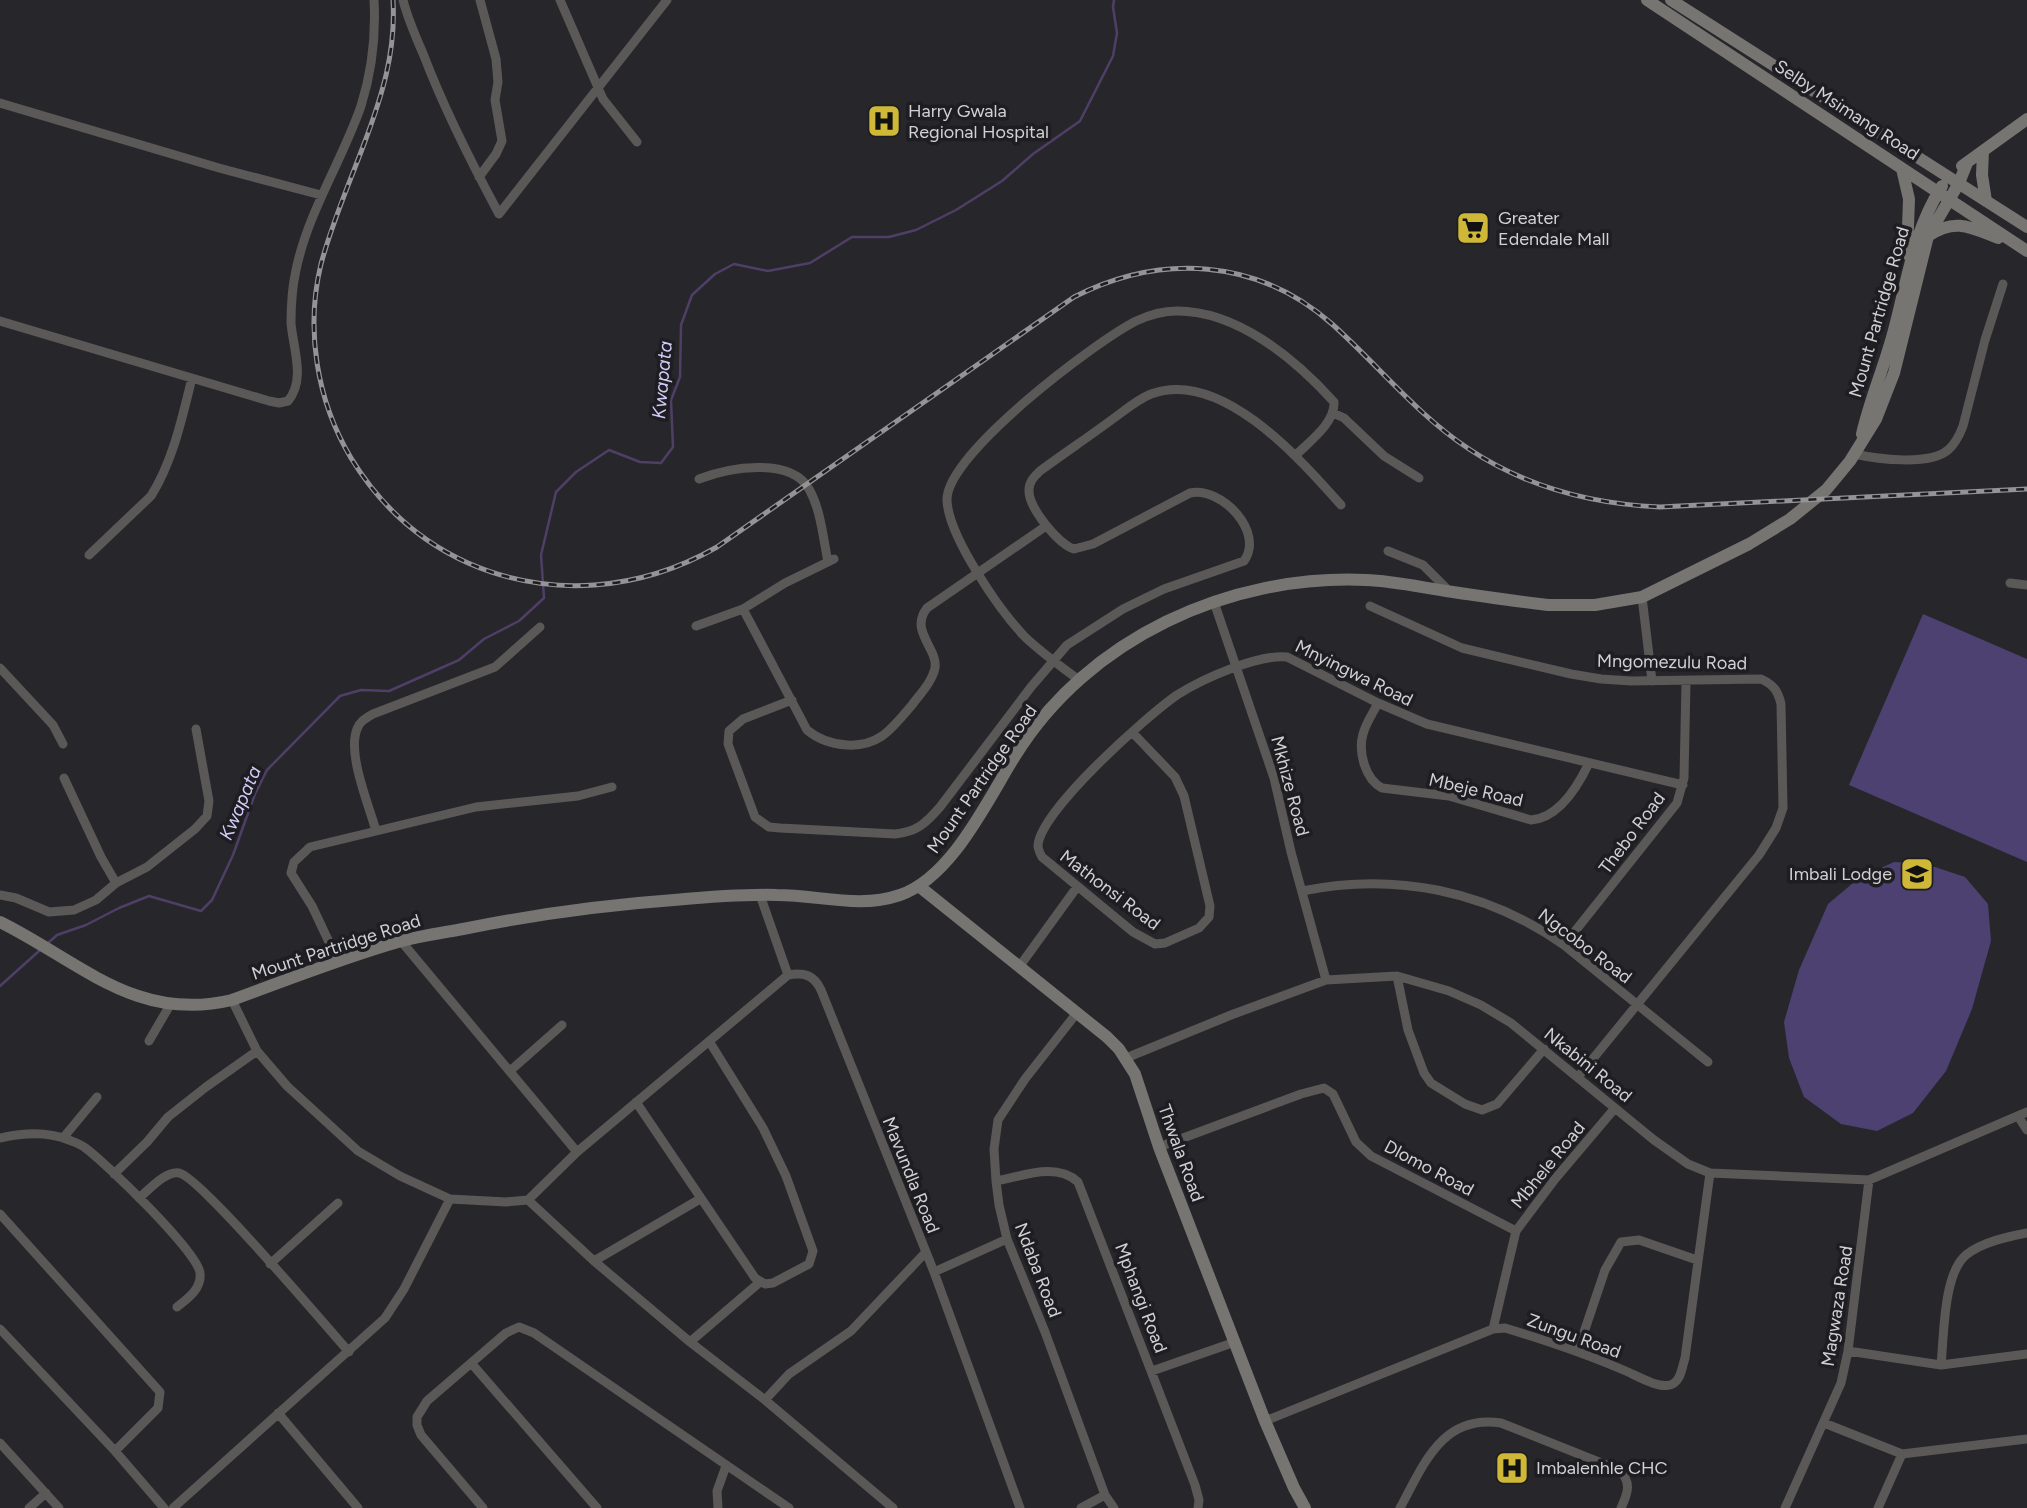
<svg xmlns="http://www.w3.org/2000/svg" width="2027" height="1508" viewBox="0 0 2027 1508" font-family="Figtree,sans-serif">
	<rect width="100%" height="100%" fill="#27262b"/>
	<!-- green -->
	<path fill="#4c4170" d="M1923 614 2027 659V862L1849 785Z
		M1894 862 1926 864 1965 877 1988 904 1991 941 1972 1009 1946 1071 1913 1113 1877 1131 1841 1124 1804 1097 1789 1058 1784 1022 1799 970 1828 904 1859 878Z"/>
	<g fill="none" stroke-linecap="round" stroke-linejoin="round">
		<!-- stream -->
		<path stroke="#4f3f67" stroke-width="2.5" d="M47 944 57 935 86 925 119 908 149 896 201 911 212 900 233 855 255 794 267 770 340 696 361 690 389 691 459 660 484 639 519 621 544 598 541 555 556 492 576 472 609 450 640 462 661 463 673 447 671 400 680 377 681 325 692 295 715 274 734 264 768 271 810 263 852 237H889L916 230 956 210 1002 181 1033 154 1080 121 1113 56 1117 33 1113 7 1114 0
			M0 986 39 951"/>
		<!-- street -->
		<path stroke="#5a5957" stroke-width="9" d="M403 0C408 20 416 37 424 56 445 111 471 162 499 214L667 0
			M560 0 603 99 637 142
			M0 103 219 168 321 195
			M479 177 496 154 502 141 495 100 498 82 496 59 480 0
			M0 321 269 401 279 403 288 401C306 380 293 348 291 323 291 305 292 288 296 270 308 212 342 161 361 106 372 71 376 36 374 0
			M1333 413 1344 418 1384 456 1419 478
			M1854 454C1877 459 1929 466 1948 450 1955 444 1960 434 1963 426L1985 340 2003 284
			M699 479C728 468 790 456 809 489 821 510 823 538 828 562
			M1388 551 1423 565 1450 592
			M89 555 151 496C173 461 182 418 192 378
			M2010 583 2027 585
			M1642 597 1652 681
			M1214 602 1274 778 1291 852 1326 980
			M1370 606 1462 648 1571 674 1601 679 1631 681 1761 679C1774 685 1778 691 1781 704L1783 808 1776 828 1759 855 1578 1077
			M743 609 807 730C819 740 831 744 847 745 880 747 892 728 912 705 920 694 932 682 935 668 938 648 909 631 927 608L1046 526
			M696 626 743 609 785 583 834 559
			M0 668 53 725 63 744
			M1079 680C1060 666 1042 653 1025 637 1000 611 948 536 947 500 946 454 1095 342 1136 321 1149 315 1162 311 1177 311 1238 311 1295 359 1334 402 1335 423 1310 441 1296 455
			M792 700 743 719 729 731 728 744 755 817 769 827 780 828 895 834C917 832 926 823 940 807L1031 687 1067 645 1123 609 1164 589 1244 561C1265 532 1221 486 1190 493L1093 544 1074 549C1058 544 1028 507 1029 490 1029 481 1035 476 1040 471 1063 454 1087 438 1110 421 1123 412 1136 400 1151 394 1221 368 1300 459 1341 505
			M1378 703C1373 713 1366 723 1363 734 1358 752 1365 779 1382 788L1449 796 1531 820C1559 818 1578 786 1589 763
			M1132 732 1175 777 1184 796 1210 906 1209 917 1199 928 1165 943 1155 944 1133 932 1042 857C1040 854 1039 851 1038 847 1037 813 1148 715 1177 695 1202 679 1258 654 1287 657L1378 703 1427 724 1683 785
			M64 778 101 857 116 883
			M376 831C369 805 347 754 357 729 360 721 366 718 373 714L495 667 540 627
			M1302 891C1394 872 1486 890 1564 945L1708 1062
			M0 895 16 898 49 912 74 910 96 900 116 883 147 867 195 829 207 816 209 801 196 729
			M760 895 788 975
			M401 941 577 1152
			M1564 945 1677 803 1684 778 1686 682
			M338 961 312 906 291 873 294 862 310 847 476 807 578 796 612 787
			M1019 967 1077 887
			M1397 976 1408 1030 1424 1073 1431 1083 1465 1104 1482 1110 1497 1104 1544 1049
			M232 1000 257 1051 287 1086 358 1151 400 1176 450 1199 506 1202 528 1200 577 1152 788 975C804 972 814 975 821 990L934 1272 1020 1508
			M1076 1014 1025 1079 998 1120 994 1149 996 1181 999 1205 1007 1239 1045 1332 1105 1495 1114 1508
			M149 1041 170 1005
			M1126 1058 1231 1015 1326 980 1397 976 1449 991 1481 1005 1511 1023 1654 1140 1688 1164 1710 1173 1869 1180 2027 1112
			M510 1071 562 1025
			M636 1102 755 1278 765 1284 773 1283 809 1264 813 1251 786 1176 763 1128 709 1041
			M2018 1116 2027 1130
			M0 1138C23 1133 46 1131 69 1140 74 1142 80 1144 84 1147 104 1161 198 1252 200 1273 202 1289 187 1299 177 1307
			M63 1138 97 1097
			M1159 1147 1301 1094 1324 1088 1333 1094 1356 1142 1371 1156 1516 1231
			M114 1174 147 1142 168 1117 206 1087 257 1051
			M996 1181C1023 1176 1056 1162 1078 1182L1195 1485 1199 1500 1198 1508
			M139 1198C149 1190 165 1171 179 1173 199 1176 326 1326 349 1352
			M528 1200 594 1261 690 1342 765 1400 893 1508
			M0 1214 160 1392 158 1408 115 1451
			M594 1261 700 1199
			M270 1264 338 1203
			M934 1272 1007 1239
			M0 1329 115 1451 164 1508
			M1493 1329 1516 1231 1555 1179 1615 1108
			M690 1342 760 1282
			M1578 1350 1605 1270 1621 1242 1639 1240 1697 1260
			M1848 1351 1941 1365 2027 1354
			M472 1364 597 1508
			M1941 1365C1944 1337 1943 1274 1966 1255 1982 1242 2007 1237 2027 1233
			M1152 1371 1235 1342
			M765 1400 789 1374 851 1331 925 1253
			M278 1413 358 1508
			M1265 1421 1493 1329 1505 1328C1548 1341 1587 1354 1628 1372 1639 1377 1658 1388 1670 1385 1681 1382 1682 1367 1685 1358L1710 1173
			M1824 1423 1902 1454 2027 1439
			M0 1443 59 1508
			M29 1508 46 1493
			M173 1508 385 1318 404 1289 450 1199
			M483 1508 421 1435 417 1425V1417L427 1401 506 1333 519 1327 534 1333 789 1508
			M718 1508 717 1491 726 1466
			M1081 1508 1105 1495
			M1400 1508C1424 1464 1442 1414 1501 1423L1619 1470C1632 1482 1628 1493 1621 1508
			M1785 1508 1841 1383 1848 1351 1869 1180
			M1878 1508 1902 1454"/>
		<!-- secondary -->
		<path stroke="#767571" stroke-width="12" d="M1647 0 2027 251
			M1671 0 2027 227
			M1983 151 1982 175 1986 201
			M1962 166 2027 119
			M1902 169 1909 199 1907 254
			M1928 236C1955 218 1970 227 1998 238
			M1862 434C1870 399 1885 365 1894 330 1908 278 1913 232 1942 186
			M920 887 1107 1037 1119 1049 1135 1074 1159 1147 1265 1421 1294 1488 1305 1508
			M0 922C79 961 136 1023 232 1000 287 980 342 958 398 942 419 936 441 933 463 929 532 915 603 905 674 900 708 897 742 894 777 895 819 895 859 909 900 895 952 877 987 801 1015 756 1088 638 1229 574 1366 580 1395 581 1424 588 1453 592 1485 597 1516 601 1548 605H1595L1642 597 1749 544 1790 519 1826 490 1850 461 1876 419 1894 373 1928 236 1959 183 1967 163"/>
		<defs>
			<path id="rail" d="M393 0C396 52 382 96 364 144 349 184 332 223 321 264 305 330 317 401 351 458 379 504 419 541 468 563 550 599 640 591 717 547L1074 297C1161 253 1257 258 1332 324 1378 365 1417 415 1469 449 1526 487 1592 504 1660 507L2027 489"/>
		</defs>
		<!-- rail casing -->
		<use href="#rail" stroke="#949497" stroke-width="5"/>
		<!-- rail -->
		<use href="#rail" stroke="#1e1d22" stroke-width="2.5" stroke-dasharray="8" stroke-linecap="butt"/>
	</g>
	<!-- icons -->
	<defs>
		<symbol id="hospital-square" viewBox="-11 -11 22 22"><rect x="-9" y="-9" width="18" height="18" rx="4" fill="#cfb837" stroke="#1e1d22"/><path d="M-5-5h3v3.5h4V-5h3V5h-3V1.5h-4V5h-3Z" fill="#111"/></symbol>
		<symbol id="supermarket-square" viewBox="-11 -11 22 22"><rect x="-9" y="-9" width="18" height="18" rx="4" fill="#cfb837" stroke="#1e1d22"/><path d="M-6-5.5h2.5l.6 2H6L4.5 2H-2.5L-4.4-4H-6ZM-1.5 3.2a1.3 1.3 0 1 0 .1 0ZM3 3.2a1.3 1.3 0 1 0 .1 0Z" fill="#111"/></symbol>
		<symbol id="school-square" viewBox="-11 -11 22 22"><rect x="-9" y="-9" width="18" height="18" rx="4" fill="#cfb837" stroke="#1e1d22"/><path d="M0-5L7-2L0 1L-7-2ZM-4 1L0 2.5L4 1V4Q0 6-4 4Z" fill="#111"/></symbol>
	</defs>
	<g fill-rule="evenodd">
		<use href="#hospital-square" x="865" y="102" width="38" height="38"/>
		<use href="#supermarket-square" x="1454" y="209" width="38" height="38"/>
		<use href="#school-square" x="1898" y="855" width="38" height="38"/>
		<use href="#hospital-square" x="1493" y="1449" width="38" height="38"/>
	</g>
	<g text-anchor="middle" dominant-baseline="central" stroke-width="7" stroke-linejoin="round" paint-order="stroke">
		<!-- street labels -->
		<g font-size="18" fill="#d1d1d4" stroke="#1e1d22">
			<text transform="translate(1847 110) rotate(33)">Selby Msimang Road</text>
			<text transform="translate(1879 312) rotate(-74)">Mount Partridge Road</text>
			<text transform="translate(1672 662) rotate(1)">Mngomezulu Road</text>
			<text transform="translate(1354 673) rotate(26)">Mnyingwa Road</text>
			<text transform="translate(982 779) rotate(-55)">Mount Partridge Road</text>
			<text transform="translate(1290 786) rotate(75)">Mkhize Road</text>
			<text transform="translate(1476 790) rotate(13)">Mbeje Road</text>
			<text transform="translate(1632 833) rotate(-53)">Thebo Road</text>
			<text transform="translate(1110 890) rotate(37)">Mathonsi Road</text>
			<text transform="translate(1585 946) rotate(37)">Ngcobo Road</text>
			<text transform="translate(336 947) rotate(-18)">Mount Partridge Road</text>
			<text transform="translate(1588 1065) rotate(39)">Nkabini Road</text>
			<text transform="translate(1181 1153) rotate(70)">Thwala Road</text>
			<text transform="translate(1548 1165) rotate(-51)">Mbhele Road</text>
			<text transform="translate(1429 1168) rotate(28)">Dlomo Road</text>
			<text transform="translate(911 1175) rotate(68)">Mavundla Road</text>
			<text transform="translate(1038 1270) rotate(69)">Ndaba Road</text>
			<text transform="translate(1141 1298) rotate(69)">Mphangi Road</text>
			<text transform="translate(1837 1306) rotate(-81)">Magwaza Road</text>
			<text transform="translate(1574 1336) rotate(20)">Zungu Road</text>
		</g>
		<!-- poi labels -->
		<g font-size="18" fill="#d1d1d4" stroke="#1e1d22" text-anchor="start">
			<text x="908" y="111">Harry Gwala<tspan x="908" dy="21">Regional Hospital</tspan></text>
			<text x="1498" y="218">Greater<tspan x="1498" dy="21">Edendale Mall</tspan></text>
			<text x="1892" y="874" text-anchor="end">Imbali Lodge</text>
			<text x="1536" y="1468">Imbalenhle CHC</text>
		</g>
		<!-- water labels -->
		<g font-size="19" font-style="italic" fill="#d3cbf7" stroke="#1e1d22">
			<text transform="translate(662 380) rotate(-85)">Kwapata</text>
			<text transform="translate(240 803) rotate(-67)">Kwapata</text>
		</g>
	</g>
</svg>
